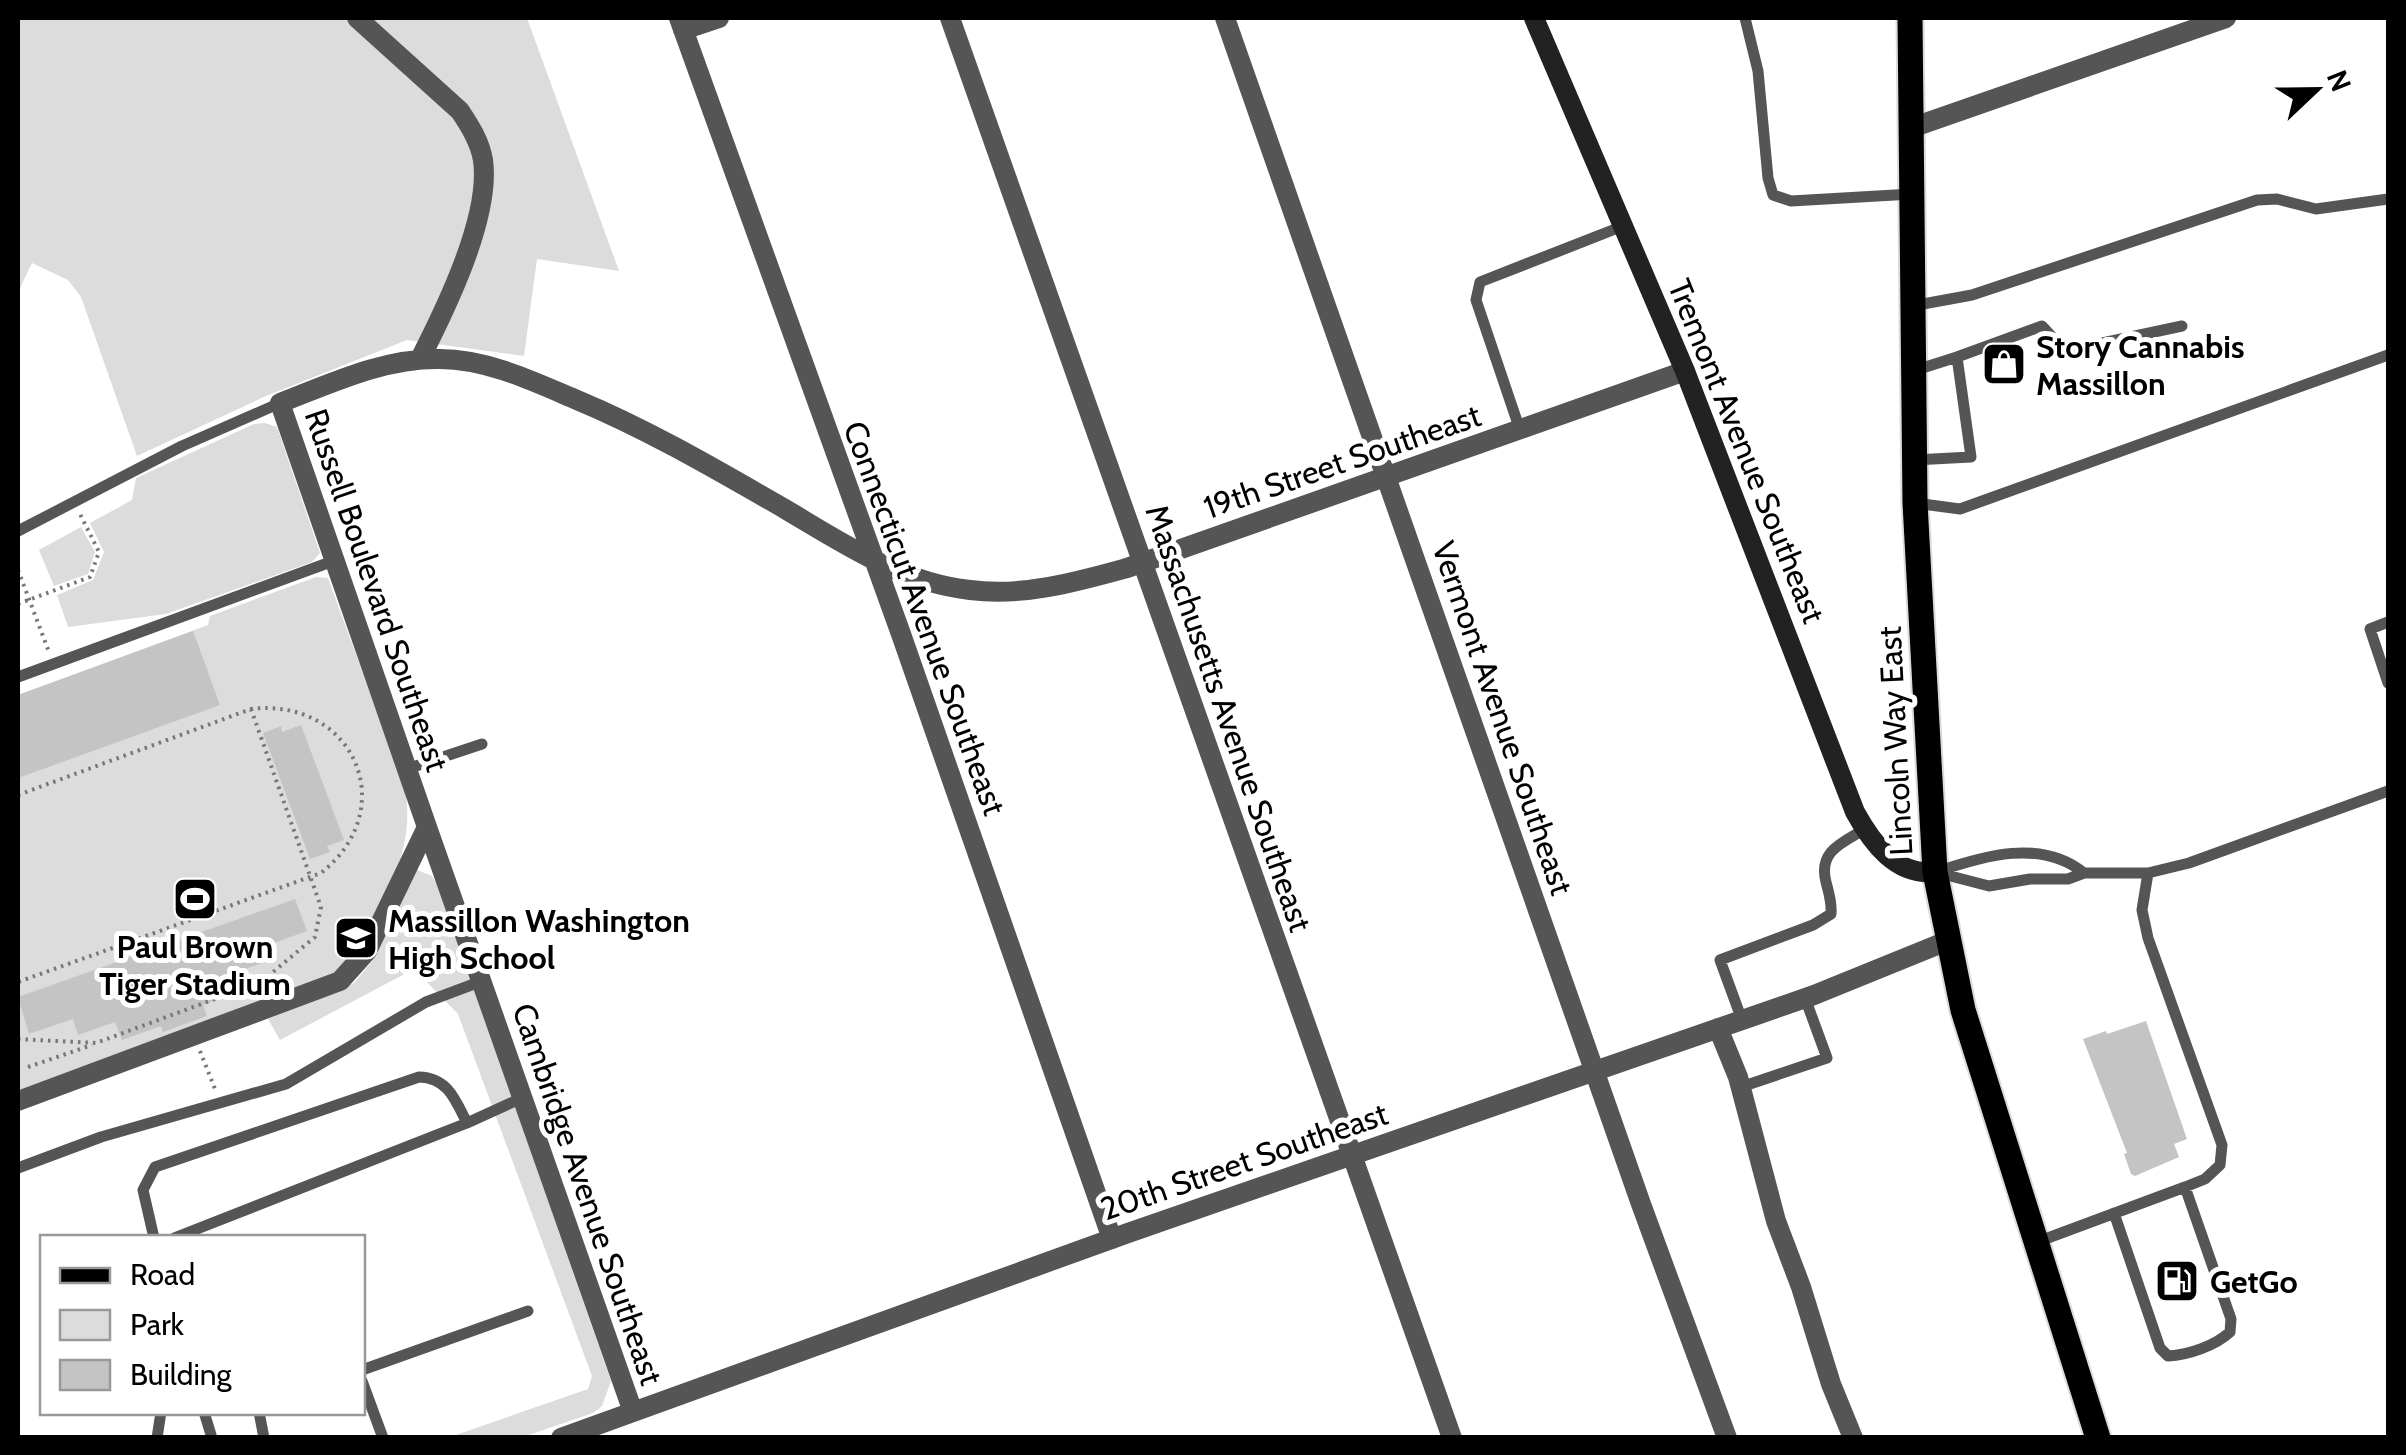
<svg xmlns="http://www.w3.org/2000/svg" width="2406" height="1455" viewBox="0 0 2406 1455" font-family="Cabin,sans-serif">
	<rect width="100%" height="100%" fill="#fff"/>
	<!-- green -->
	<path fill="#dcdcdc" d="M18 18H527L619 271 537 259 524 356 407 340 266 396 137 456 81 297 68 280 32 263 18 292Z
		M265 423 277 427 320 553 312 562 166 614 68 627 57 595 93 580 104 552 90 523 132 500 136 478 254 424Z
		M81 527 95 552 88 574 54 586 39 550Z
		M316 577 328 578 404 786C420 853 375 915 345 971L18 1093V695L208 625 210 616Z
		M415 869 432 876 438 886 611 1381 602 1406 593 1413 523 1437H450L588 1389 592 1376 458 1014 414 969 280 1040 268 1019 354 983 374 959Z"/>
	<!-- building -->
	<path fill="#c4c4c4" d="M193 631 220 705 18 778V695Z
		M301 725 344 840 327 846 330 852 310 859 263 733 281 726 282 732Z
		M295 899 307 931 263 947 268 961 229 975 236 993 203 1005 207 1016 163 1032 161 1026 122 1040 115 1022 78 1035 73 1019 29 1034 18 997Z
		M2146 1021 2187 1139 2174 1144 2179 1157 2135 1176 2131 1174 2124 1154 2127 1153 2083 1039 2106 1031 2107 1034Z"/>
	<g fill="none" stroke-linecap="round" stroke-linejoin="round">
		<defs>
			<path id="primary" d="M1910 18 1915 503 1935 872 1963 1010 2098 1438"/>
		</defs>
		<!-- primary casing -->
		<use href="#primary" stroke="#dbdbdb" stroke-width="29"/>
		<!-- path -->
		<path stroke="#777" stroke-width="4" stroke-dasharray="2.5 5" stroke-linecap="butt" d="M18 570 49 652
			M18 604 90 577 99 552 80 514
			M18 795 251 709C353 697 403 808 321 873L18 982
			M18 1039 96 1043 261 982 315 937 321 907 251 709
			M200 1051 215 1089
			M28 1067 92 1045"/>
		<!-- lane -->
		<path stroke="#555" stroke-width="11" d="M1745 18 1758 71 1768 178 1773 195 1791 201 1912 194
			M1912 306 1972 295 2257 200 2277 199 2316 209 2388 199
			M1913 371 1957 357
			M1520 430 1476 300 1480 282 1623 226
			M1914 460 1971 457 1957 357 2042 326 2065 351 2182 326
			M1915 503 1960 509 2388 355
			M18 531 182 446 280 403
			M2388 622 2370 629 2388 683
			M18 677 336 560
			M407 769 482 744
			M1935 872 1989 886 2030 879H2068L2084 873H2148L2189 863 2388 791
			M1936 872C1983 856 2041 838 2084 873
			M1742 1020 1720 960 1813 925 1831 914C1832 902 1829 894 1826 882 1818 851 1842 843 1865 829
			M1741 1087 1827 1058 1805 998
			M18 1168 101 1137 286 1084 426 1002 482 981
			M2114 1213 2160 1348 2168 1356C2188 1355 2215 1346 2230 1332L2231 1319 2185 1187
			M154 1238 143 1190 155 1167 419 1077C448 1078 455 1099 467 1123L524 1097
			M174 1238 467 1123
			M2037 1242 2185 1187 2205 1179 2220 1165 2222 1145 2148 938 2142 910 2148 873
			M362 1370 528 1311
			M362 1381 383 1438
			M204 1412 212 1438
			M259 1412 264 1438
			M157 1438 161 1412"/>
		<!-- street -->
		<path stroke="#555" stroke-width="20" d="M357 18 460 111C470 126 480 142 483 160 491 217 445 310 420 359
			M679 18 901 634 1112 1239
			M950 18 1452 1438
			M1225 18 1641 1204 1727 1438
			M683 30 719 18
			M1911 128 2226 18
			M427 827 633 1412
			M1718 1028 1738 1077 1776 1221 1801 1287 1831 1384 1853 1438
			M18 1101 340 981 367 951 427 827 280 403C332 383 384 358 440 359 487 359 535 382 577 400 649 430 717 470 785 509 844 544 900 582 970 590 1023 597 1076 582 1127 568L1685 371
			M561 1438 1128 1233 1814 995 1947 941"/>
		<!-- secondary -->
		<path stroke="#222" stroke-width="20" d="M1534 18 1685 371 1855 812C1872 843 1896 876 1935 872"/>
		<!-- primary -->
		<use href="#primary" stroke="#000" stroke-width="25"/>
	</g>
	<!-- icons -->
	<defs>
		<symbol id="shop-square" viewBox="-11 -11 22 22"><rect x="-9" y="-9" width="18" height="18" rx="4" fill="#000" stroke="#fff"/><path d="M-5-2.5h2.3a2.7 3.5 0 0 1 5.4 0H5L5.5 6h-11ZM-1.5-2.5h3a1.5 2.3 0 0 0-3 0Z" fill="#fff"/></symbol>
		<symbol id="stadium-square" viewBox="-11 -11 22 22"><rect x="-9" y="-9" width="18" height="18" rx="4" fill="#000" stroke="#fff"/><path d="M0-5a6.5 5 0 1 0 0 10a6.5 5 0 1 0 0-10ZM-3.5-1.8h7v3.6h-7Z" fill="#fff"/></symbol>
		<symbol id="school-square" viewBox="-11 -11 22 22"><rect x="-9" y="-9" width="18" height="18" rx="4" fill="#000" stroke="#fff"/><path d="M0-5L7-2L0 1L-7-2ZM-4 1L0 2.5L4 1V4Q0 6-4 4Z" fill="#fff"/></symbol>
		<symbol id="fuel-square" viewBox="-11 -11 22 22"><rect x="-9" y="-9" width="18" height="18" rx="4" fill="#000" stroke="#fff"/><path d="M-5.5-6h7V0h2V4h1.3V-2.5L3-4.5l.8-.8L6-3V5H2.5V1h-1V6h-7ZM-4.2-4.7v3.2H.2V-4.7Z" fill="#fff"/></symbol>
	</defs>
	<g fill-rule="evenodd">
		<use href="#shop-square" x="1979" y="339" width="50" height="50"/>
		<use href="#stadium-square" x="170" y="874" width="50" height="50"/>
		<use href="#school-square" x="331" y="913" width="50" height="50"/>
		<use href="#fuel-square" x="2152" y="1256" width="50" height="50"/>
	</g>
	<g text-anchor="middle" dominant-baseline="central" stroke-width="10" stroke-linejoin="round" paint-order="stroke">
		<!-- poi labels -->
		<g font-size="32" font-weight="bold" fill="#000" stroke="#fff" text-anchor="start">
			<text x="2036" y="346">Story Cannabis<tspan x="2036" dy="37">Massillon</tspan></text>
			<text x="388" y="920">Massillon Washington<tspan x="388" dy="37">High School</tspan></text>
			<text x="195" y="946" text-anchor="middle">Paul Brown<tspan x="195" dy="37">Tiger Stadium</tspan></text>
			<text x="2210" y="1281">GetGo</text>
		</g>
		<!-- street labels -->
		<g font-size="32" fill="#000" stroke="#fff">
			<text transform="translate(1747 451) rotate(68)">Tremont Avenue Southeast</text>
			<text transform="translate(1342 461) rotate(-19)">19th Street Southeast</text>
			<text transform="translate(377 590) rotate(71)">Russell Boulevard Southeast</text>
			<text transform="translate(925 618) rotate(70)">Connecticut Avenue Southeast</text>
			<text transform="translate(1229 718) rotate(71)">Massachusetts Avenue Southeast</text>
			<text transform="translate(1503 718) rotate(71)">Vermont Avenue Southeast</text>
			<text transform="translate(1895 741) rotate(-93)">Lincoln Way East</text>
			<text transform="translate(1244 1161) rotate(-19)">20th Street Southeast</text>
			<text transform="translate(588 1194) rotate(71)">Cambridge Avenue Southeast</text>
		</g>
	</g>
	<!-- border -->
	<rect width="2406" height="1455" fill="none" stroke="#000000" stroke-width="40"/>
	<!-- legend -->
	<rect x="40" y="1235" width="325" height="180" fill="#ffffff" stroke="#999999" stroke-width="2.5"/>
	<rect x="60" y="1268" width="50" height="15" fill="#000000" stroke="#999999" stroke-width="2.5"/>
	<text x="130" y="1285" font-size="30" fill="#000000">Road</text>
	<rect x="60" y="1310" width="50" height="30" fill="#dcdcdc" stroke="#999999" stroke-width="2.5"/>
	<text x="130" y="1335" font-size="30" fill="#000000">Park</text>
	<rect x="60" y="1360" width="50" height="30" fill="#c4c4c4" stroke="#999999" stroke-width="2.5"/>
	<text x="130" y="1385" font-size="30" fill="#000000">Building</text>
	<!-- north arrow -->
	<g transform="translate(2316 90) rotate(68)" stroke="#ffffff" stroke-width="8" paint-order="stroke">
	<path d="M0-8L18 38L0 25L-18 38Z" fill="#000000"/>
	<text y="-15" font-size="28" font-weight="bold" text-anchor="middle" fill="#000000">N</text>
	</g>
</svg>
